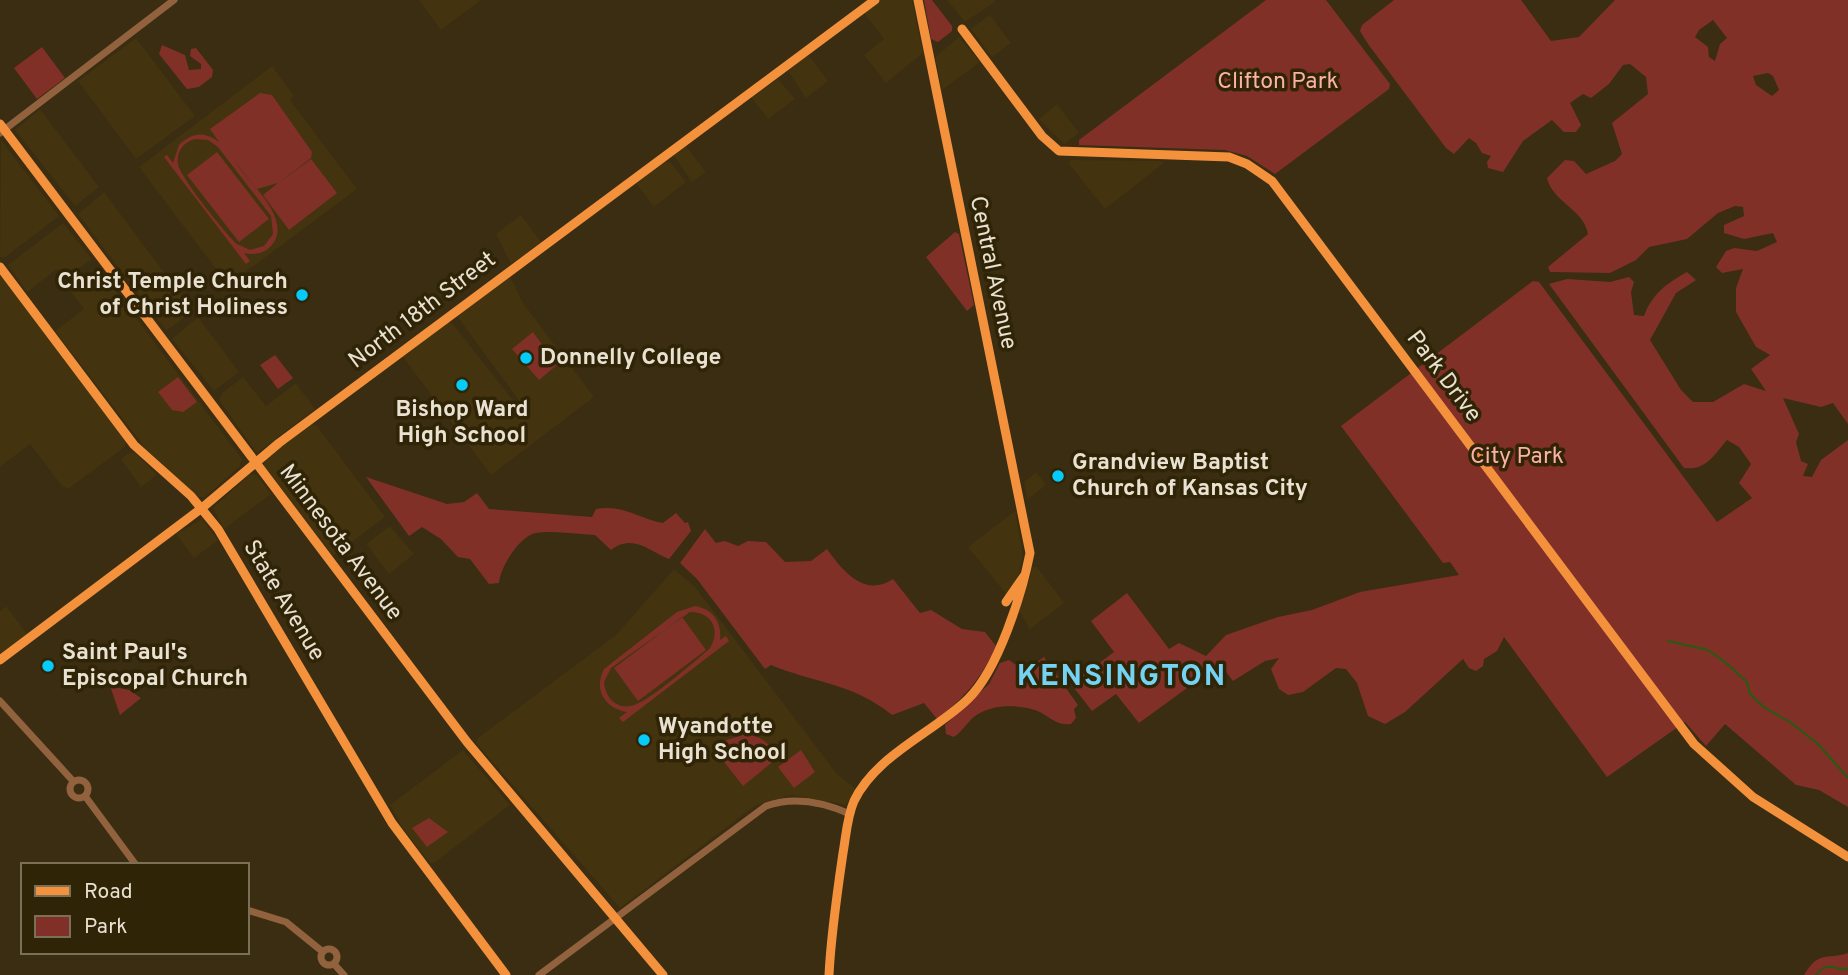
<svg xmlns="http://www.w3.org/2000/svg" width="1848" height="975" viewBox="0 0 1848 975" font-family="Overpass,sans-serif">
	<rect width="100%" height="100%" fill="#3a2d12"/>
	<!-- built -->
	<path fill="#43330e" d="M419 0H481L441 30Z
		M881 0H912L923 53 886 83 864 55 884 39 864 13Z
		M947 0H994L995 2 965 22Z
		M990 15 1011 43 992 57 971 29Z
		M959 37 980 62 942 90 935 57Z
		M136 38 195 116 136 159 78 81Z
		M808 54 828 81 806 98 788 71Z
		M272 66 294 96 290 100 357 189 228 285 139 167Z
		M778 79 795 99 768 119 751 97Z
		M1057 104 1079 133 1064 144 1039 119Z
		M40 109 99 187 75 206 15 130Z
		M1 140 59 216 4 258 0 257Z
		M685 145 706 172 692 182 674 156Z
		M1070 160 1162 161 1164 163 1105 209 1069 164Z
		M665 161 671 163 686 182 654 207 636 183Z
		M104 192 193 311 169 329H165L78 214Z
		M521 215 541 242 511 264 496 234Z
		M63 223 92 259 65 279 57 269 27 292 8 265Z
		M98 267 242 459 240 466 205 497H198L146 449 55 331 84 309 69 289Z
		M0 274 126 441 125 447 68 489 62 486 30 444 0 467Z
		M510 276 523 303 594 397 491 475 403 357 447 323H452L519 408 523 406 459 319V314Z
		M198 317 239 372 214 391 172 339Z
		M243 377 266 406 296 383 315 409 257 453 219 400 222 393Z
		M312 424 317 426 385 517 333 556 263 465 266 458Z
		M130 452 135 453 157 475 141 487 121 459Z
		M1036 472 1046 485 1027 500 1024 482Z
		M250 474 257 475 271 494 224 529 213 508Z
		M1015 511 1023 554 1019 573 1007 595 968 547Z
		M202 519 218 540 194 558 176 534Z
		M390 526 414 554 389 574 366 544Z
		M1033 567H1037L1064 603 1030 629 1019 611Z
		M674 569 695 587 837 774 856 789 846 805 791 795 756 805 620 908 476 743 478 738 616 635Z
		M6 606 27 634 0 654V611Z
		M463 750 510 805 434 863H430L404 830 390 805Z"/>
	<!-- green -->
	<path fill="#803027" fill-rule="evenodd" d="M924 0H932L952 26V31L938 42 931 39Z
		M1266 0H1326L1390 84 1389 89 1275 174 1247 156 1225 150 1079 145V140Z
		M1394 0H1521L1551 41 1579 37 1615 0H1848V424L1833 403 1821 407 1783 398 1799 434 1796 442 1801 461 1808 464 1803 476 1812 477 1821 460 1848 440V807L1819 790 1796 785 1725 724 1706 746 1685 722 1607 777 1504 637 1497 651 1484 659 1483 666 1476 671 1469 668 1463 659 1405 712 1385 724 1368 716 1357 683 1346 669 1336 668 1303 692 1288 695 1279 689 1271 669 1279 658 1265 661 1233 681 1220 664 1139 723 1116 694 1092 711 1071 684 1114 652 1091 621 1127 593 1169 649 1179 643 1206 656 1226 635 1278 617 1312 610 1360 592 1459 575 1450 562 1443 563 1341 426 1533 281 1539 282 1717 522 1752 498 1739 483 1751 464 1739 447 1727 440C1714 455 1706 471 1684 468L1549 284 1567 279 1610 282 1629 277 1634 282 1631 292 1634 315 1644 316C1652 294 1667 283 1687 272L1696 280 1676 293 1650 340 1681 390 1693 402H1713L1744 384 1766 391 1751 369 1770 355 1756 347 1736 312V288L1743 269 1722 273 1716 267 1726 251 1734 248 1757 251 1777 242 1773 233 1744 239 1724 233V225L1744 216 1743 207 1735 206 1718 213 1687 239 1649 247 1636 260 1610 273 1550 272 1548 267 1588 234C1584 209 1553 203 1547 178L1565 160 1574 161 1586 174 1615 161 1622 154 1612 123 1648 94 1646 77 1630 64 1623 65 1609 84 1591 98 1583 94 1570 103 1581 125 1576 132H1564L1552 120 1523 141 1503 172 1488 168 1487 162 1491 156 1482 153 1476 143 1469 138 1454 154 1446 148 1368 44 1360 31 1362 25ZM1713 20 1727 38 1720 44 1715 61 1709 57 1708 47 1695 37 1699 30ZM1768 73 1773 76 1779 90 1772 96 1756 85 1753 76Z
		M162 45 185 55 189 70 201 69V64L190 56 191 49 196 48 213 70 212 77 199 87 187 89 159 54Z
		M42 47 65 78 37 99 14 68Z
		M260 93 272 95 312 152 311 158 279 183 311 159 337 193 289 230 263 195 278 183 257 189 234 161C248 182 296 221 270 247 263 254 253 255 244 253L250 261 246 264 164 157 167 155 173 163 179 145C192 132 205 131 219 142L210 129ZM195 139 208 140 218 147 271 216 273 234 264 246 250 250 237 244C225 233 180 177 178 164 176 151 184 142 195 139Z
		M217 152 269 219 239 242 187 175Z
		M955 232 959 234 974 305 967 311 926 257Z
		M533 332 557 365 539 380 512 349Z
		M275 355 293 378 278 389 260 365Z
		M178 377 197 402 183 412 172 410 158 392Z
		M366 477 447 504 464 502 477 493 489 509 592 517 596 509C623 504 639 519 663 523L676 513 685 523 688 522 691 531 669 559C649 551 633 533 611 550L595 535C576 534 553 530 536 533 519 536 500 568 499 583L489 584 470 559 458 557 441 539 422 527 409 536Z
		M705 529 716 543 725 541 738 546 748 541 766 542 785 562 811 561 827 549C843 571 864 598 893 579L920 613 931 610 962 629 985 632 996 646C982 678 964 698 937 719L924 703 892 715C853 683 814 683 771 665L765 669 697 579 680 563Z
		M695 606C713 609 722 622 720 640L726 636 729 641 623 722 619 718 627 712C605 708 593 690 604 669L677 612ZM690 612C712 612 721 630 710 648 694 662 652 699 634 705 617 711 605 697 604 682L611 668Z
		M682 617 706 650 638 701 614 668Z
		M1044 657 1078 705 1074 709 1076 718 1071 724C1053 726 1047 712 1031 709 1016 705 996 705 982 712 969 717 965 730 954 737L946 734 945 725 989 684 1000 663 1009 660 1019 667 1034 664Z
		M110 686 129 690 141 698 120 715Z
		M746 734C761 736 773 744 775 760L743 786 717 753 724 741Z
		M801 750 815 772 794 788 778 767Z
		M429 818 448 832 427 847 412 828Z
		M1848 953V975H1804C1819 950 1826 960 1848 953Z"/>
	<g fill="none" stroke-linecap="round" stroke-linejoin="round">
		<!-- stream -->
		<path stroke="#235c12" stroke-width="2" d="M1668 641 1708 650 1725 662 1747 682 1750 694 1765 708 1790 722 1818 744 1848 778
			M1816 975C1824 964 1832 966 1843 970L1848 968"/>
		<!-- minor -->
		<path stroke="#92623e" stroke-width="7" d="M0 133 174 0
			M0 701 73 781
			M70 789a9 9 0 1 1 18 0a9 9 0 1 1-18 0Z
			M85 796 136 865
			M247 910 286 922 323 952
			M321 957a8 8 0 1 1 16 0a8 8 0 1 1-16 0Z
			M334 964 344 975
			M539 975 766 806C794 796 823 802 850 814"/>
		<!-- major -->
		<path stroke="#f4913d" stroke-width="9" d="M962 29 1042 136 1059 151 1229 157 1247 164 1272 181 1694 744 1753 797 1848 857
			M0 124 467 742 663 975
			M0 267 134 445 191 496 218 529 392 823 506 975
			M1006 602 1024 576
			M0 660 202 508 279 443 875 0
			M829 975C831 934 837 894 843 853 846 836 847 817 854 801 876 755 933 733 968 699 998 670 1022 594 1030 553L918 0"/>
	</g>
	<!-- markers -->
	<g fill="#06cbf9" stroke="#302407" stroke-width="2.5">
		<circle cx="302" cy="295" r="7"/>
		<circle cx="526" cy="358" r="7"/>
		<circle cx="462" cy="385" r="7"/>
		<circle cx="1058" cy="476" r="7"/>
		<circle cx="48" cy="666" r="7"/>
		<circle cx="644" cy="740" r="7"/>
	</g>
	<g text-anchor="middle" dominant-baseline="central" stroke-width="7" stroke-linejoin="round" paint-order="stroke">
		<!-- park labels -->
		<g font-size="23" fill="#fcb1a5" stroke="#302407">
			<text x="1278" y="82">Clifton Park</text>
			<text x="1517" y="457">City Park</text>
		</g>
		<!-- street labels -->
		<g font-size="23" fill="#e9e1d1" stroke="#302407">
			<text transform="translate(992 273) rotate(78)">Central Avenue</text>
			<text transform="translate(423 311) rotate(-37)">North 18th Street</text>
			<text transform="translate(1443 377) rotate(53)">Park Drive</text>
			<text transform="translate(340 543) rotate(53)">Minnesota Avenue</text>
			<text transform="translate(283 601) rotate(59)">State Avenue</text>
		</g>
		<!-- poi labels -->
		<g font-size="23" font-weight="bold" fill="#e9e1d1" stroke="#302407" text-anchor="start">
			<text x="288" y="282" text-anchor="end">Christ Temple Church<tspan x="288" dy="26">of Christ Holiness</tspan></text>
			<text x="540" y="358">Donnelly College</text>
			<text x="462" y="410" text-anchor="middle">Bishop Ward<tspan x="462" dy="26">High School</tspan></text>
			<text x="1072" y="463">Grandview Baptist<tspan x="1072" dy="26">Church of Kansas City</tspan></text>
			<text x="62" y="653">Saint Paul's<tspan x="62" dy="26">Episcopal Church</tspan></text>
			<text x="658" y="727">Wyandotte<tspan x="658" dy="26">High School</tspan></text>
		</g>
		<!-- district labels -->
		<g font-size="30" font-weight="bold" letter-spacing="2" fill="#74d2f2" stroke="#302407">
			<text x="1122" y="677">KENSINGTON</text>
		</g>
	</g>
	<!-- legend -->
	<rect x="21" y="863" width="228" height="91" fill="#302407" stroke="#7a7058" stroke-width="2"/>
	<rect x="35" y="886" width="35" height="10" fill="#f4913d" stroke="#7a7058" stroke-width="2"/>
	<text x="84" y="898" font-size="21" fill="#e9e1d1">Road</text>
	<rect x="35" y="916" width="35" height="21" fill="#803027" stroke="#7a7058" stroke-width="2"/>
	<text x="84" y="933" font-size="21" fill="#e9e1d1">Park</text>
</svg>
